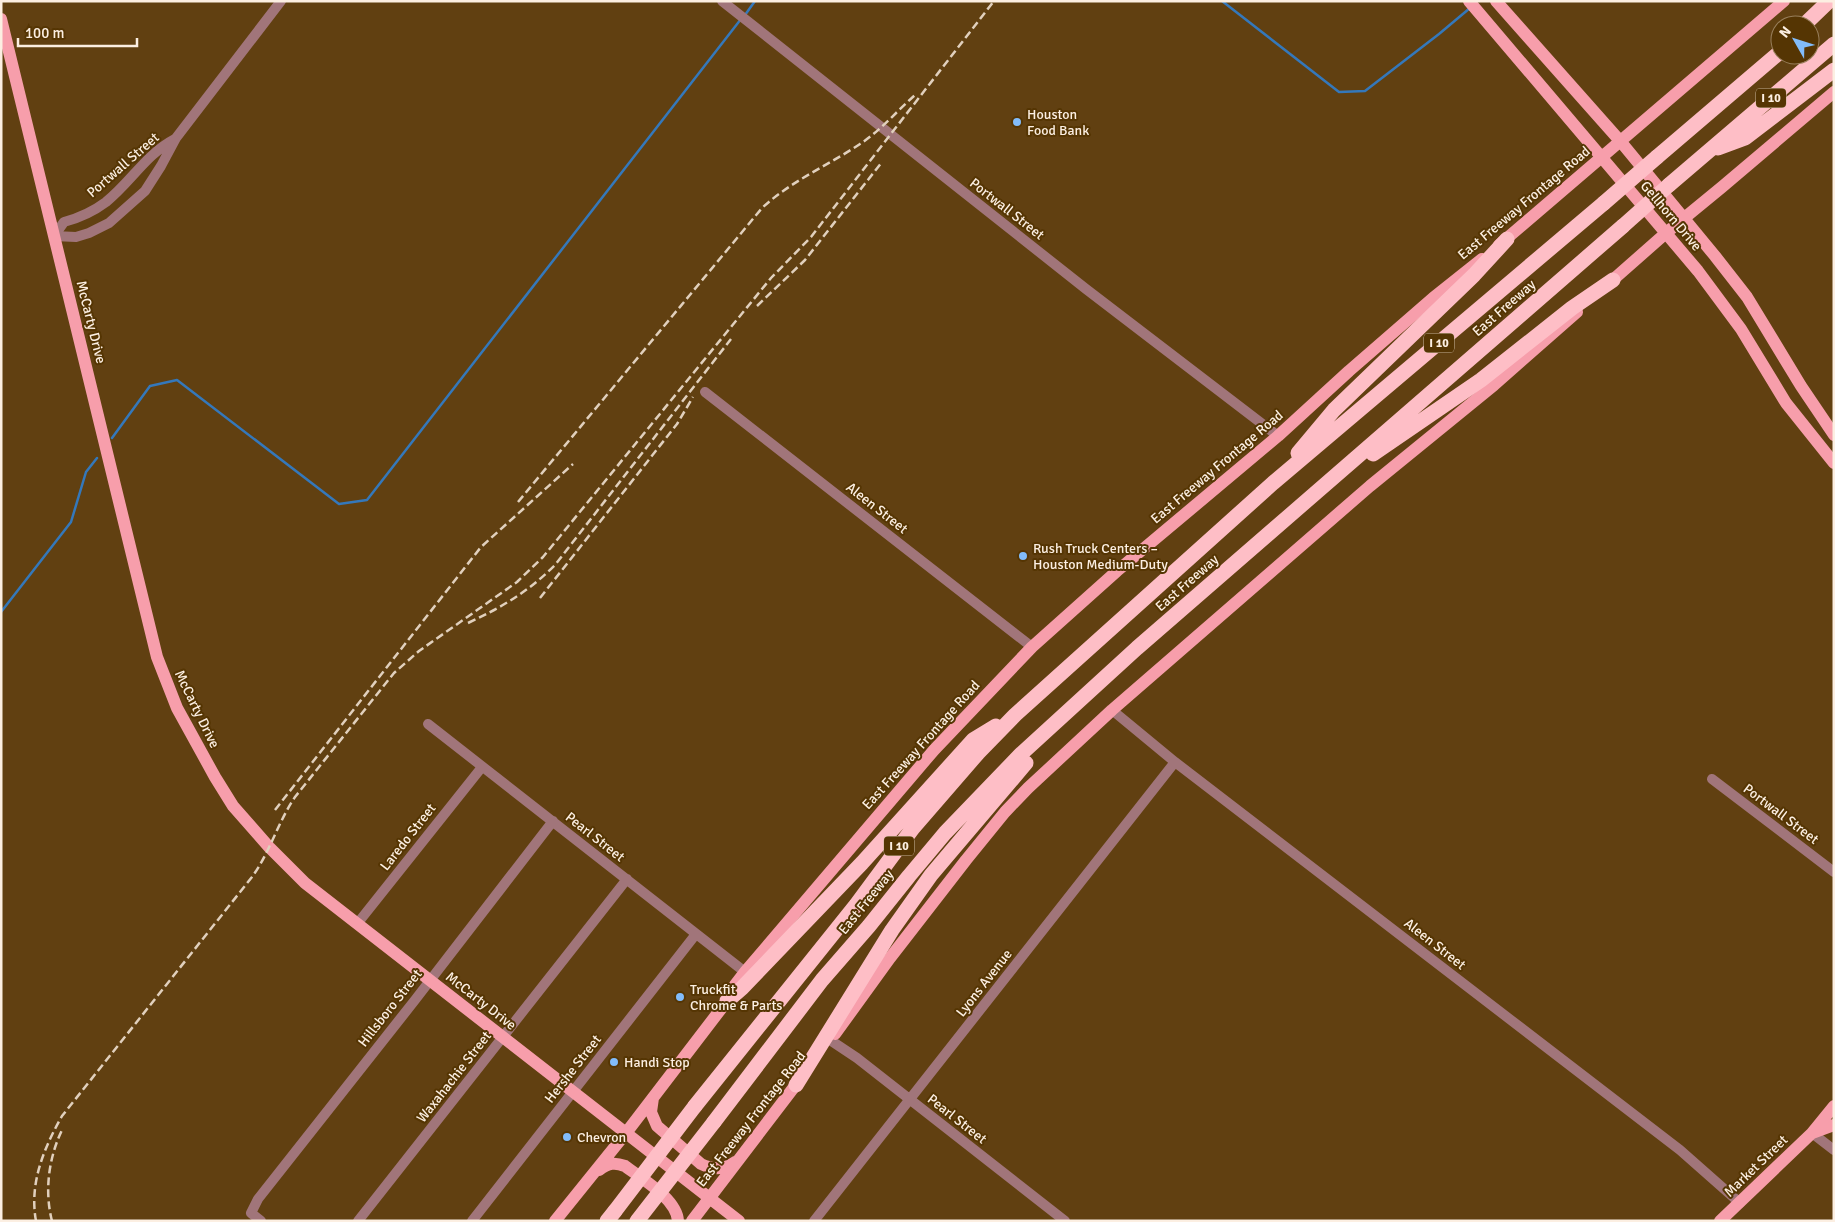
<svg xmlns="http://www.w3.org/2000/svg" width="1835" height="1222" viewBox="0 0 1835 1222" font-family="Signika,sans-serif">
	<rect width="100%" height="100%" fill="#614011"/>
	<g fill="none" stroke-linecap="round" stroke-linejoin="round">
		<!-- stream -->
		<path stroke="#3478bb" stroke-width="2.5" d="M1222 1 1339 92 1365 91 1439 34 1470 8
			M745 15 755 1
			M112 438 150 386 177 380 339 504 367 500 741 19
			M1 612 71 522 86 472 97 458"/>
		<!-- minor -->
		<path stroke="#a1757a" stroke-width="10" d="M722 1 1086 289 1278 436
			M54 236 76 237 89 233 109 223 145 191 161 166 176 138 281 1
			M54 236 64 222C79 218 94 211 106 202 132 181 145 155 175 139
			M705 392 1032 647
			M1112 710 1175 762 1680 1150 1740 1203
			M428 724 745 972
			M1712 779 1834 872
			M357 924 482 767
			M830 1040 857 1058 1065 1221
			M1812 1133 1834 1150
			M261 1221 251 1213 258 1199 415 1000 553 821
			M358 1221 627 879
			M472 1221 696 934
			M814 1221 1175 762"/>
		<!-- major -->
		<path stroke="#f79eab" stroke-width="12" d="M1469 1 1698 271 1741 329 1786 403 1834 463
			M1496 1 1621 142 1715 256 1747 297 1801 386 1834 435
			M1 19 157 657 177 708 215 777 233 806 269 847 305 883 739 1221
			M1499 245 1784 1
			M1607 285 1666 233 1722 187 1834 92
			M835 1034 890 958 966 860 1005 812 1028 788 1112 710 1370 486 1494 385 1577 312
			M653 1098 651 1112 657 1126 701 1164C713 1170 724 1170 735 1162
			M1812 1133 1834 1125
			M599 1170C609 1163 614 1162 625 1166 642 1179 677 1199 678 1221
			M555 1221 626 1133 727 1001 735 985 745 972 934 750 1032 647 1117 571 1278 436 1349 371 1433 298 1482 259
			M692 1221 801 1078
			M1720 1221 1812 1133 1834 1106"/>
		<!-- highway -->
		<path stroke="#febec6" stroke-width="15" d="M1804 25 1829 1
			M1718 148 1745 138 1834 70
			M1657 157 1780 52
			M1669 185 1834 44
			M1298 453 1334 410 1474 275 1507 239
			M1373 454 1481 380 1572 308 1613 280
			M727 1001 742 988 862 863 973 740 996 726
			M796 1085 892 930 931 875 1026 763
			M695 1106 856 905 913 828 978 753 1015 715 1273 483 1604 203
			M714 1122 822 980 869 926 909 876 945 833 1021 754 1137 648 1623 226
			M607 1221 615 1211"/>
		<!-- rail -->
		<path stroke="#e1d0bd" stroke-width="2.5" stroke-dasharray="8 4" stroke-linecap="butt" d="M757 306 805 260 882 162
			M518 502 762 208C791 181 827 166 860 144 880 131 897 111 915 95
			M540 598 677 424 693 397
			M468 623C502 607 528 592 555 565L731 339
			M275 810 481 547 573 464
			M36 1221C29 1183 44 1148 62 1116L252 877C270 852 278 822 295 797L394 673 419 651 517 582 543 557 771 278 811 237 994 1
			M52 1221C44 1190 49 1156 63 1128"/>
		<!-- highway-bridge -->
		<path stroke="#febec6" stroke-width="15" d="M1604 203 1657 157
			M1623 226 1669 185
			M615 1211 695 1106
			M637 1221 714 1122"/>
	</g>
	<!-- markers -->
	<g fill="#82bcfa" stroke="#553503" stroke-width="2">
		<circle cx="1017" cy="122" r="5"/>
		<circle cx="1023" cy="556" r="5"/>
		<circle cx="680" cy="997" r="5"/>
		<circle cx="614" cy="1062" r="5"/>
		<circle cx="567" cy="1137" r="5"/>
	</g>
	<g text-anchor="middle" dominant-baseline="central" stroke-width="4" stroke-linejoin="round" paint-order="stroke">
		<!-- shield labels -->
		<g fill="#553503" stroke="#cab79f" stroke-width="1">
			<rect x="1756" y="88.5" width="30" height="19" rx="4"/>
			<rect x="1424" y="333.5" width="30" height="19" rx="4"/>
			<rect x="884" y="836.5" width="30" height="19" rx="4"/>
		</g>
		<g font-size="12" font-weight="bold" fill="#fcefe2">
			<text x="1771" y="98">I 10</text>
			<text x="1439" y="343">I 10</text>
			<text x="899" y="846">I 10</text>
		</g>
		<!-- poi labels -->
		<g font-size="14" fill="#fcefe2" stroke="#553503" text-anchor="start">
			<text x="1027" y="114">Houston<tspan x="1027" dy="16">Food Bank</tspan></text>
			<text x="1033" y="548">Rush Truck Centers –<tspan x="1033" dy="16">Houston Medium-Duty</tspan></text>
			<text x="690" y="989">Truckfit<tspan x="690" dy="16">Chrome &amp; Parts</tspan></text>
			<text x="624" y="1062">Handi Stop</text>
			<text x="577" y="1137">Chevron</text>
		</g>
		<!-- street labels -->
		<g font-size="14" fill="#fcefe2" stroke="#553503">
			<text transform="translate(123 165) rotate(-41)">Portwall Street</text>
			<text transform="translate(1524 203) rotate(-40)">East Freeway Frontage Road</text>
			<text transform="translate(1007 209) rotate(38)">Portwall Street</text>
			<text transform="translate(1671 216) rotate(50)">Gellhorn Drive</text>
			<text transform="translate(1504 308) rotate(-41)">East Freeway</text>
			<text transform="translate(91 322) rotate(76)">McCarty Drive</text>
			<text transform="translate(1217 467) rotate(-40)">East Freeway Frontage Road</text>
			<text transform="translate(877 508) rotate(38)">Aleen Street</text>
			<text transform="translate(1187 583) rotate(-41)">East Freeway</text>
			<text transform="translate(197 709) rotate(64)">McCarty Drive</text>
			<text transform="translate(921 745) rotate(-48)">East Freeway Frontage Road</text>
			<text transform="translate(1781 814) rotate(37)">Portwall Street</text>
			<text transform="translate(408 837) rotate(-52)">Laredo Street</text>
			<text transform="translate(595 837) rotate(38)">Pearl Street</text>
			<text transform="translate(866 902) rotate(-51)">East Freeway</text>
			<text transform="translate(1435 944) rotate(38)">Aleen Street</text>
			<text transform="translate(984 983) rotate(-52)">Lyons Avenue</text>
			<text transform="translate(481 1001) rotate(38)">McCarty Drive</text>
			<text transform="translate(390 1008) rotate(-52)">Hillsboro Street</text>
			<text transform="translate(573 1069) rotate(-52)">Hershe Street</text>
			<text transform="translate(454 1077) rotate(-52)">Waxahachie Street</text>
			<text transform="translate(751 1119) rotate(-52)">East Freeway Frontage Road</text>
			<text transform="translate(957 1119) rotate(38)">Pearl Street</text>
			<text transform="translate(1756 1166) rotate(-44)">Market Street</text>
		</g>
	</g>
	<!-- border -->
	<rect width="1835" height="1222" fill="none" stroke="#fcefe2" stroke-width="5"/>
	<!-- north arrow -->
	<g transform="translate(1795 40) rotate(309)"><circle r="24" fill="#553503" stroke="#987f5c"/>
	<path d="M0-4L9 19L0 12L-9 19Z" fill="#82bcfa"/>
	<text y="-8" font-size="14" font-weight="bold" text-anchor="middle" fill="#fcefe2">N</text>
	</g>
	<!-- scale -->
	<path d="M18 38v8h119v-8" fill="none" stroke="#fcefe2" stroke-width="2.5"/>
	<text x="25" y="38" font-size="15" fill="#fcefe2" stroke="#553503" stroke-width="4" paint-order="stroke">100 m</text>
</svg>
